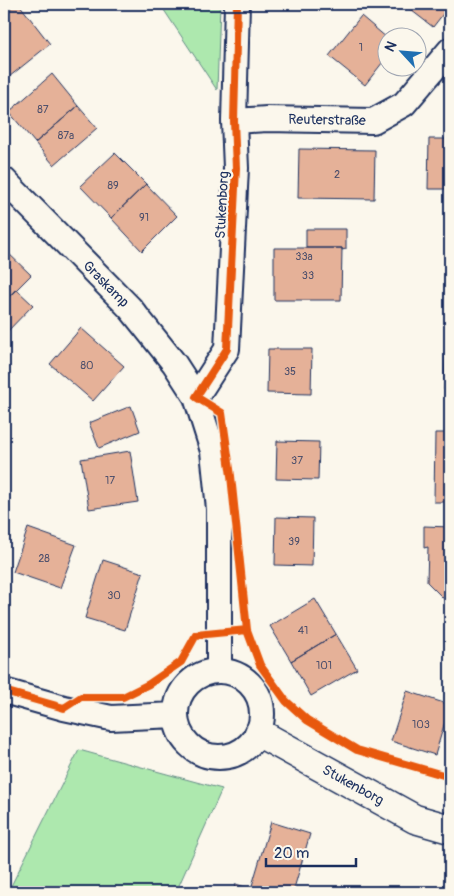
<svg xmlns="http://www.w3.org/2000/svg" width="454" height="896" viewBox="0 0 454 896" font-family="Pangolin,sans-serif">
	<rect width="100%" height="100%" fill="#fbf7ec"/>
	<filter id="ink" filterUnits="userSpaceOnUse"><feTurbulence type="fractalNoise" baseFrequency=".02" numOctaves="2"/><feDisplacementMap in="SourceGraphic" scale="10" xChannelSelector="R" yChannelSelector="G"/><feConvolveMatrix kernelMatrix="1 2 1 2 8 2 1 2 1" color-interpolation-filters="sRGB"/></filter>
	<g filter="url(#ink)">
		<!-- green -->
		<path fill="#ade8ae" stroke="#648c86" d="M160 4H220L217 90Z
			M79 750 222 789 176 892H8Z"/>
		<!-- building -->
		<path fill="#e5b198" stroke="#1b2f5e" d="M4 4H16L4 13Z
			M16 4H19L50 44 4 81V13Z
			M403 4H450V5L433 27Z
			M361 16 387 38 386 58 365 85 329 56Z
			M52 74 78 106 35 143 9 112Z
			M78 106 97 128 54 165 35 143Z
			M429 139H450V189H428Z
			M299 149 375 150 374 199 298 198Z
			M115 153 146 184 111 218 80 186Z
			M146 184 177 216 142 251 111 218Z
			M306 229H346V249L342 250V248H306Z
			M274 248H342L341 300H274Z
			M5 250 31 275 4 302V251Z
			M16 289 33 305 4 335V302Z
			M81 328 124 366 93 401 50 364Z
			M446 331H450V390H444Z
			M268 349H312L311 394 267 393Z
			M131 406 140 431 99 448 89 423Z
			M435 433H450V502H434Z
			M277 441 319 442 318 480 276 479Z
			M130 451 138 502 89 509 81 459Z
			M276 517 313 518 312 566 275 565Z
			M424 526 450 527V605L427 582 428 547 424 548Z
			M28 528 76 545 60 588 13 572Z
			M103 560 143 573 125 630 85 618Z
			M315 599 336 634 291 661 270 626Z
			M336 634 357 669 311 696 291 661Z
			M407 691 450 705 435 755 391 741Z
			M271 822 310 834 293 892H234L236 884 251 889Z"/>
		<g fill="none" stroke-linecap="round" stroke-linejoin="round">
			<defs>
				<path id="minor" d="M234 121 267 119 373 121 404 104 450 50
					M4 180 130 308 174 363 196 397 213 451 219 509V671
					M196 397 227 349 236 168 234 121 237 4
					M176 714a43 43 0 1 1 86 0a43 43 0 1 1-86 0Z
					M4 691 64 708 111 718 175 715"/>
				<path id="tertiary" d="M259 733 415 819 450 829"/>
			</defs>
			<!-- minor casing -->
			<use href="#minor" stroke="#1b2f5e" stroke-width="28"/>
			<!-- tertiary casing -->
			<use href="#tertiary" stroke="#1b2f5e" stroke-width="31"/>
			<!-- minor -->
			<use href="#minor" stroke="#fbf7ec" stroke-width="24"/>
			<!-- tertiary -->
			<use href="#tertiary" stroke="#fbf7ec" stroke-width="28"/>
			<defs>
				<path id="cycleway" d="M237 4 234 121 236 168 227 349 196 397 222 413 231 476 247 630 260 665 286 701 307 720 357 750 450 777
					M4 691 64 708 81 697H123L149 684 181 662 196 635 247 630"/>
			</defs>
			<!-- cycleway casing -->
			<use href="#cycleway" stroke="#fbf7ec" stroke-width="11"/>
			<!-- cycleway -->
			<use href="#cycleway" stroke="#e8590c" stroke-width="8"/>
		</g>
	</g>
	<g text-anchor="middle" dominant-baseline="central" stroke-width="4.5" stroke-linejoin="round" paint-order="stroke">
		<!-- number labels -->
		<g font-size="11" fill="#4e506c">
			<text x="361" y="47">1</text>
			<text x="43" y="109">87</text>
			<text x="66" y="135">87a</text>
			<text x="337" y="174">2</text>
			<text x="113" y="185">89</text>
			<text x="144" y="217">91</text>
			<text x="304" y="256">33a</text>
			<text x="308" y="275">33</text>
			<text x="87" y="365">80</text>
			<text x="290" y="371">35</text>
			<text x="297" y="460">37</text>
			<text x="110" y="480">17</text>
			<text x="294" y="541">39</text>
			<text x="44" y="558">28</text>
			<text x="114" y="595">30</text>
			<text x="303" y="630">41</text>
			<text x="324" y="665">101</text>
			<text x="421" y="724">103</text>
		</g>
		<!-- street labels -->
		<g font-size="14" fill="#1b2f5e" stroke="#fbf7ec">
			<text transform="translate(327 120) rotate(1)">Reuterstraße</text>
			<text transform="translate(222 205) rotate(-87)">Stukenborg</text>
			<text transform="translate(106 284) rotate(45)">Graskamp</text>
			<text transform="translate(353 785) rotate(29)">Stukenborg</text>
		</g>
	</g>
	<!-- margin -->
	<rect width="454" height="896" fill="none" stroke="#fbf7ec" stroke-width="20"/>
	<rect x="10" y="10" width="434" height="876" fill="none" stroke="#1b2f5e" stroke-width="2" filter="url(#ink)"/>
	<!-- north arrow -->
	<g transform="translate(402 52) rotate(296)"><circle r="24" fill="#fbf7ec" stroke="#a1a7b3"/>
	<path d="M0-4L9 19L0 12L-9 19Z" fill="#1f6fb2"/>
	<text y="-8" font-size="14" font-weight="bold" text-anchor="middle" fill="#1b2f5e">N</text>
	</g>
	<!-- scale -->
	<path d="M266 858v8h90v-8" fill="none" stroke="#1b2f5e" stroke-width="2.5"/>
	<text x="274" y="858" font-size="15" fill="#1b2f5e" stroke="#fbf7ec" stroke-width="4" paint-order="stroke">20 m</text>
</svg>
